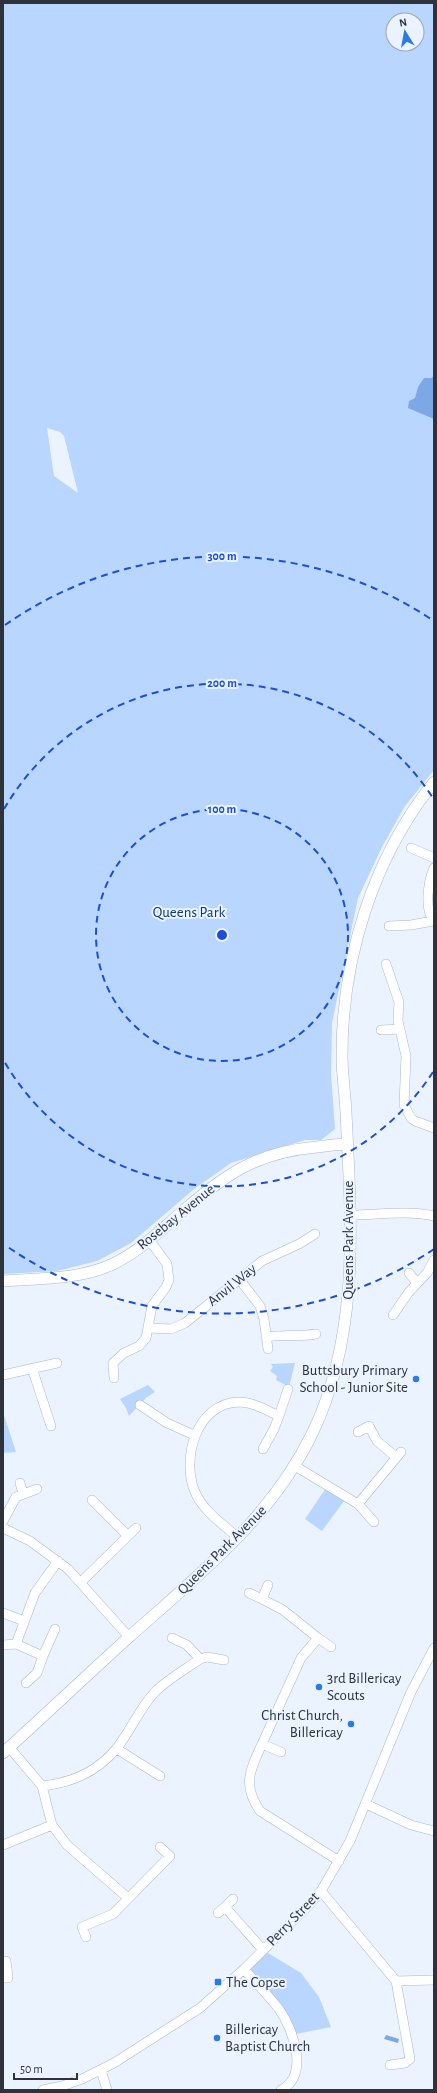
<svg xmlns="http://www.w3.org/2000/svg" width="437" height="2093" viewBox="0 0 437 2093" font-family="'Alegreya Sans',sans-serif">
	<rect width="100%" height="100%" fill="#eaf3ff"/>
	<!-- green -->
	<path fill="#b8d6ff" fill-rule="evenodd" d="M3 3H434V770L405 806 382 847 358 898 332 1023 331 1074 335 1129 321 1140H305L231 1163 194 1189 131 1243 97 1261 57 1271 3 1274ZM393 20H417V44H393ZM47 428 60 432 64 436 78 493 54 476Z
		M295 1363 289 1387 276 1380 277 1376 270 1371 273 1367 271 1364Z
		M148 1385 155 1392 147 1397 129 1416 126 1408 120 1399Z
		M3 1412 16 1452 3 1453Z
		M328 1485 347 1497 322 1531 305 1519Z
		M263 1950 301 1973 319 1997 331 2027 291 2035 288 2026 244 1969Z"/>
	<!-- water -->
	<path fill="#7ca9e6" d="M434 376V419L408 408 409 401 415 398 418 387 424 378H431Z
		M386 2035 399 2039 398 2043 384 2039Z"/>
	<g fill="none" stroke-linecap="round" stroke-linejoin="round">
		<defs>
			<path id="minor" d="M411 848 434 858
				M434 868C428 882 424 910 434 921
				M389 926 411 925 433 921
				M386 964 399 1002 398 1021 406 1056 404 1105 411 1118 415 1121 434 1128
				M381 1030 400 1029
				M350 1215C378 1215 406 1210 434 1216
				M409 1273 417 1283
				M240 1280 260 1306 264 1319 268 1349
				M393 1315 409 1292 427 1273 434 1260
				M149 1328 171 1329 185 1323 262 1261 299 1244 315 1234
				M266 1337C283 1334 299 1337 316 1334
				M32 1368 51 1426
				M3 1375 57 1363
				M114 1378 113 1363 124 1353 139 1346 146 1338 152 1306 166 1287 169 1280 167 1264 150 1241
				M140 1405 167 1423 194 1435
				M358 1432 369 1426 377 1441 396 1457
				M263 1449 274 1429 279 1416
				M295 1466 358 1504 374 1522
				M20 1483 23 1493
				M92 1500 127 1535
				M358 1504 401 1452
				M3 1521 16 1497 37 1489
				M3 1528 30 1541 68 1569 129 1637
				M238 1538C223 1524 203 1511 195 1492 181 1459 196 1403 239 1402 253 1402 266 1410 279 1416L288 1389
				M81 1582 136 1528
				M249 1593 262 1599
				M3 1613 24 1621
				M55 1629 43 1656 16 1644 35 1593 58 1561
				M172 1638 187 1645 200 1659
				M318 1638 331 1647
				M3 1645 16 1644
				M26 1683 37 1673 43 1656
				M262 1744 301 1658 318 1638 283 1610 262 1599 268 1585
				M9 1747 42 1786 52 1825 67 1845 128 1898
				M117 1749 160 1776
				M281 1752 262 1744C250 1770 242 1785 260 1811L339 1861
				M42 1786C71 1783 97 1772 116 1749 131 1731 139 1708 156 1691 168 1679 186 1669 200 1659L207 1657 224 1660
				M366 1804 411 1825 434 1831
				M3 1845 52 1825
				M321 1891 396 1981 434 1980
				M225 1907 233 1899
				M218 1913 225 1907 263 1950
				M86 1937 82 1927 113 1914 170 1856 160 1847
				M244 1969C255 1982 268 1995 279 2009 293 2029 310 2075 281 2090
				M3 1978H8L6 1961
				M390 2065 405 2063 410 2059 396 1981
				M101 2070 107 2090
				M43 2090 62 2086 82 2079 114 2063 200 2008 244 1969 310 1904 321 1891 350 1841 411 1692 434 1648"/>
			<path id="tertiary" d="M3 1281C40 1278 79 1280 113 1264 140 1251 161 1230 183 1211 227 1173 258 1152 317 1147 327 1146 337 1144 347 1144
				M3 1753C45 1715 86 1676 128 1638 197 1576 270 1520 312 1434 361 1333 351 1220 346 1112 345 1093 342 1074 342 1055 342 958 373 858 434 782"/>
		</defs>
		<!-- minor casing -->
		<use href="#minor" stroke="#aab8cc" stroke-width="10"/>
		<!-- tertiary casing -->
		<use href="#tertiary" stroke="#aab8cc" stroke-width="12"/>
		<!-- minor -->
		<use href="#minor" stroke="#fff" stroke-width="9"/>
		<!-- tertiary -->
		<use href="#tertiary" stroke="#fff" stroke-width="11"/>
	</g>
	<!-- distance rings -->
	<g fill="none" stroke="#1d4ed8" stroke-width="2" stroke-dasharray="7 5">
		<circle cx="222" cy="935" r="126"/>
		<path d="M433 1072A252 252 0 0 1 4 1061M4 809A252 252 0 0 1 433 798"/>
		<path d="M434 1249A379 379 0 0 1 5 1245M5 625A379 379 0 0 1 434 621"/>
	</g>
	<!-- markers -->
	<g fill="#287ce7" stroke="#eaf3ff" stroke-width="1.5">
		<circle cx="416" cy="1379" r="4"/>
		<circle cx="319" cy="1687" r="4"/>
		<circle cx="351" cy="1724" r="4"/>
		<rect x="214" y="1978" width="8" height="8" rx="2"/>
		<circle cx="217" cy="2038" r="4"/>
	</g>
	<g text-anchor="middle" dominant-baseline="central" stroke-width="4" stroke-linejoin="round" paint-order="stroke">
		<!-- park labels -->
		<g font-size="15" fill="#0f3a71" stroke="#eaf3ff">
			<text x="189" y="912">Queens Park</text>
		</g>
		<!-- street labels -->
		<g font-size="15" fill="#2e333b" stroke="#eaf3ff">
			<text transform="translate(176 1217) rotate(-39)">Rosebay Avenue</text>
			<text transform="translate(348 1240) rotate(-90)">Queens Park Avenue</text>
			<text transform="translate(232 1285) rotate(-39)">Anvil Way</text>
			<text transform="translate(222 1550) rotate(-45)">Queens Park Avenue</text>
			<text transform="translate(293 1919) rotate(-46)">Perry Street</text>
		</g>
		<!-- poi labels -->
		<g font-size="15" fill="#2e333b" stroke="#eaf3ff" text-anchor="start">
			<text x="408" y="1370" text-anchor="end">Buttsbury Primary<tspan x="408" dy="17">School - Junior Site</tspan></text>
			<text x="327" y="1678">3rd Billericay<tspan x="327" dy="17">Scouts</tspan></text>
			<text x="343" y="1715" text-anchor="end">Christ Church,<tspan x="343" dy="17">Billericay</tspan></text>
			<text x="226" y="1982">The Copse</text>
			<text x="225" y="2029">Billericay<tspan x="225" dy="17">Baptist Church</tspan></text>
		</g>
	</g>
	<circle cx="222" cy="935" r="6" fill="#1d4ed8" stroke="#eaf3ff" stroke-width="2"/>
	<g font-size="12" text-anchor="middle" font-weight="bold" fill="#1d4ed8" stroke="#eaf3ff" stroke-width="4" stroke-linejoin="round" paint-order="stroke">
		<text x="222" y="560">300 m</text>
		<text x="222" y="687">200 m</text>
		<text x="222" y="813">100 m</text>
	</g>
	<!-- border -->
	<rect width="437" height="2093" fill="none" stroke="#2e333b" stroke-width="8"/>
	<!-- north arrow -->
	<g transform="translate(405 32) rotate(349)"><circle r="19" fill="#eaf3ff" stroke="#9fa6b1"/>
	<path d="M0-3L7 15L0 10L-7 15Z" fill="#287ce7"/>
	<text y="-6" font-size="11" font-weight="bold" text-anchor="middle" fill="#2e333b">N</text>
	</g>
	<!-- scale -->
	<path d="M14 2073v6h63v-6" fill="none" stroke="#2e333b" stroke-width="2"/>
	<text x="20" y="2073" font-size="12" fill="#2e333b" stroke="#eaf3ff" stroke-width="3" paint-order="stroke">50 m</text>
</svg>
